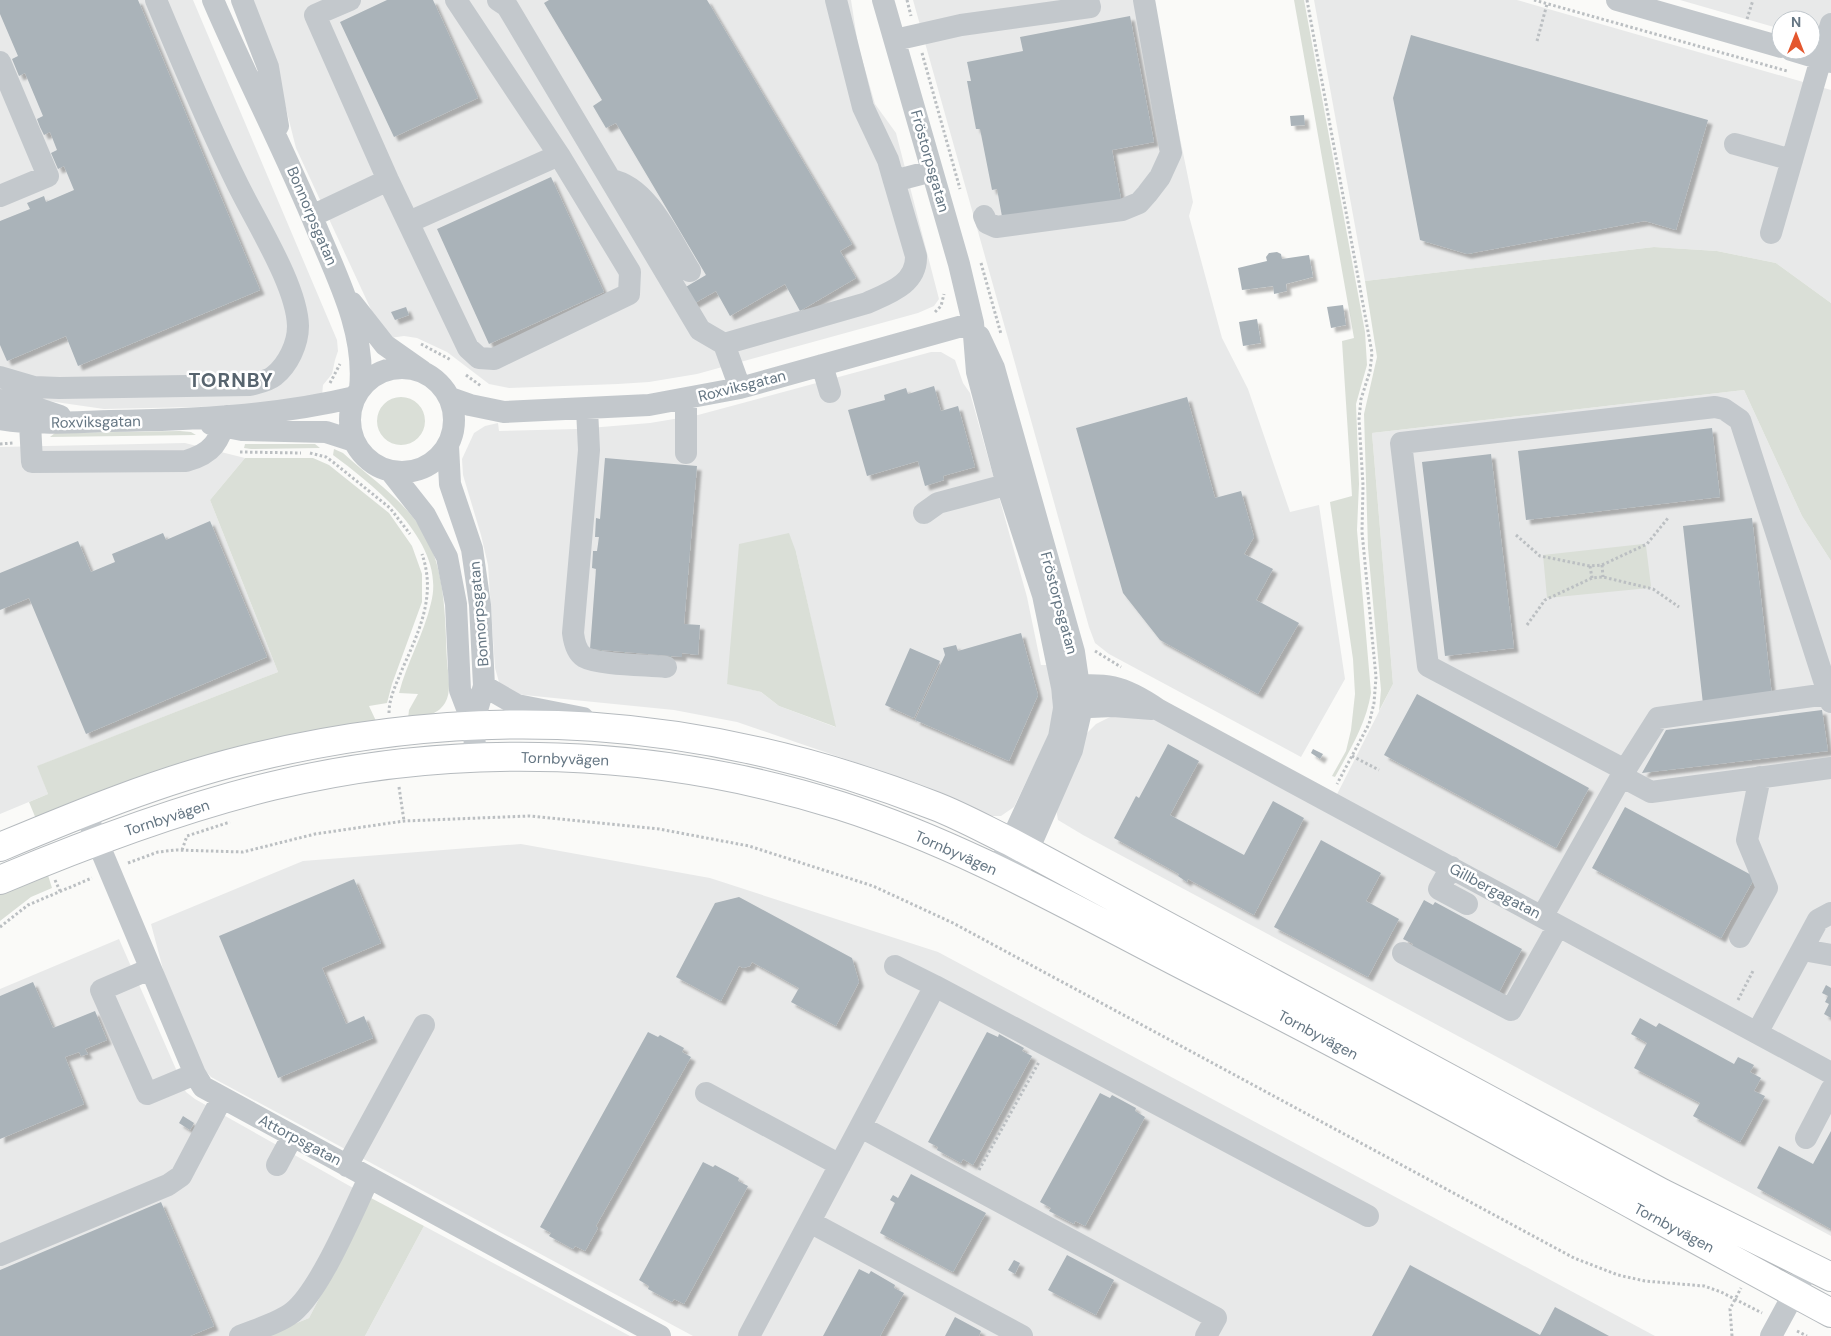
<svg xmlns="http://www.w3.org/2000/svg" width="1831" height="1336" viewBox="0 0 1831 1336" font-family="'DM Sans',sans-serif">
	<defs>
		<filter id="shadow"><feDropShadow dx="4.5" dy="4.5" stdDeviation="1" flood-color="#0004"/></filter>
	</defs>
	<rect width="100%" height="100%" fill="#fafaf8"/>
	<!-- built -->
	<path fill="#e8e9e9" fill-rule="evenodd" d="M0 0H193L337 340 338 351 335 360 332 374 323 385 322 396 241 406 104 409 0 394Z
		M249 0H851L858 45 875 104 896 133 939 299 934 306 918 313 697 374 649 382 618 384 509 388 489 384 447 352 417 338 404 336 390 338 374 316 296 148 280 85Z
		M913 0H1152L1193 202 1189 216 1222 338 1248 389 1290 512 1319 505 1345 679 1301 757 1109 654 1095 643 1089 627Z
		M1314 0H1517L1831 90V303L1776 263 1717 251 1654 247 1365 281Z
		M1680 0H1831V43L1811 37V20H1781V29Z
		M931 352H941L955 360 963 383 970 393 1027 597 1041 665H1047L1050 675 1053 708 1050 732 1014 807 1001 816H989L895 776 737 722 674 710 514 694 499 682 495 668 488 565 481 535 463 475 462 459 474 433 485 426 498 423 499 431 577 429 650 423 698 415ZM796 552 835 726V727L779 706 761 692 727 683Z
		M1744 390 1802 516 1831 561V1236L1083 835 1058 820 1056 809 1086 734 1096 724 1108 718 1123 713 1153 718 1328 812 1393 684 1372 433Z
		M185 443 245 458 210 500 278 672 38 766 48 794 0 814V447Z
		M521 844 710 878 938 952 1655 1336H693L211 1077 202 1067 164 973 151 924 303 861Z
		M119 939 186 1092 195 1099 371 1198 309 1318 265 1336H0V989Z
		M424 1226 630 1336H365Z"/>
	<!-- green -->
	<path fill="#dadfd7" d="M1294 0H1304L1365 332 1367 365 1356 404 1359 484 1357 530 1371 693C1366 724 1350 750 1335 777L1332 776 1346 751 1351 730 1355 694 1353 659 1330 502 1352 496 1342 341 1354 338Z
		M1654 247 1717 251 1776 263 1831 303V561L1802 516 1744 390 1372 433 1393 684 1379 711 1381 690 1368 548 1364 414 1377 357 1365 281Z
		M377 421a24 24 0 1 1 48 0a24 24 0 1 1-48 0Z
		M180 431 191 432 196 435 50 437 55 433Z
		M245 444H315L320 448 251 449 244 448Z
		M334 449 343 453C369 477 401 498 420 527 446 565 445 617 447 661 448 674 452 691 445 703 437 716 422 717 408 719L409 710 418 694 399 693C407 662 424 634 431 603 447 543 375 486 333 455Z
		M245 458H313L329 465 389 513 412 546 422 574V602L392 684 387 703 369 706 377 723 36 819 29 802 48 794 37 766 278 672 210 500Z
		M789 533 796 552 836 727 779 706 761 692 727 684 739 544Z
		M1643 544 1646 546 1651 586 1649 588 1547 598 1543 555Z
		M47 872 52 888 31 897 0 921V892Z
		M371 1198 424 1226 365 1336H265L309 1318Z"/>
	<!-- building -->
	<path fill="#aab3b9" filter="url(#shadow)" d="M0 0H138L260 290 78 366 66 336 7 361 0 345V221L30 209 27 203 44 196 46 202 74 190 64 166 58 169 51 153 57 150 50 132 44 135 40 127 37 119 43 116 25 73 19 76 12 59 18 56 0 14Z
		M387 0H433L478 98 394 137 340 22Z
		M549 0H707L852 244 840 251 856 278 800 311 785 284 730 316 716 291 693 304 684 288 706 275 616 123 606 128 593 106 602 100 544 3Z
		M1130 16 1154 142 1112 150 1121 199 1003 222 997 189 992 190 980 129H976L967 81H971L967 62 1023 51 1020 37Z
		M1411 35 1708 120 1676 230 1645 221 1467 254 1420 240 1393 98Z
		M1304 115 1305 125 1291 126 1290 116Z
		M551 177 604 292 489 344 437 229Z
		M1277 252 1281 254 1282 259 1309 255 1313 277 1286 284 1287 291 1274 294 1273 286 1242 290 1238 268 1267 261 1266 257 1269 253Z
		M1343 305 1346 325 1331 328 1327 307Z
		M406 307 409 315 395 320 391 312Z
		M1257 319 1261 343 1243 346 1239 322Z
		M934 386 941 411 958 406 975 467 943 476 944 480 925 486 918 461 867 476 848 410 885 400 884 395 906 388 908 394Z
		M1187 397 1215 498 1241 491 1254 537 1244 554 1273 569 1256 600 1299 623 1258 694 1160 640 1123 593 1076 428Z
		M1712 428 1720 497 1526 520 1518 451Z
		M1491 454 1514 648 1445 656 1422 462Z
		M605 458 697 466 684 624 700 625 698 655 682 653V657L590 649 596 569 592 568 593 551H597L599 537H595L596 518 600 519Z
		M1752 518 1772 696 1703 704 1683 526Z
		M210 521 267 657 86 734 29 598 0 610V573L78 541 91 572 115 562 112 554 163 533 166 540Z
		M1021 633 1038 695 1009 761 915 720 945 655 943 648 956 645 958 651Z
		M910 648 940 661 914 718 885 705Z
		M1417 694 1589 788 1556 848 1384 755Z
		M1822 710 1828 751 1642 773 1666 730Z
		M1168 744 1199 761 1170 815 1244 855 1273 801 1304 818 1254 915 1188 879 1187 882 1178 876 1179 874 1114 838 1136 796 1139 798Z
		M1313 749 1323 754 1320 759 1311 753Z
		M1625 807 1755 877 1721 938 1592 868Z
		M1321 840 1381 873 1366 901 1399 919 1368 977 1274 927Z
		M354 879 381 943 322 968 346 1024 364 1016 373 1038 278 1078 219 936Z
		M739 897 852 958 859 982 836 1026 791 1002 799 988 752 962 750 966 743 968 739 966 721 1001 676 977 715 903Z
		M1424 900 1433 905 1435 902 1522 949 1498 994 1411 947 1413 944 1403 939Z
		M33 982 53 1028 95 1011 107 1040 85 1049 88 1054 81 1056 79 1052 65 1057 84 1104 0 1139V996Z
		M1826 985 1831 988V1018L1824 1014 1829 1004 1825 1002 1828 996 1822 993Z
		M1640 1018 1656 1027 1659 1023 1734 1064 1738 1057 1754 1065 1750 1072 1761 1078 1754 1091 1765 1096 1740 1142 1693 1116 1700 1103 1634 1068 1647 1043 1631 1034Z
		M648 1032 658 1037 660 1035 684 1048 682 1052 691 1057 596 1226 598 1228 585 1251 575 1246 573 1249 549 1236 551 1233 540 1227Z
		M987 1032 998 1037 999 1034 1024 1048 1022 1051 1032 1056 973 1165 963 1159 961 1163 937 1150 938 1147 928 1142Z
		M1100 1093 1110 1098 1112 1095 1136 1108 1135 1111 1145 1117 1085 1226 1075 1221 1074 1224 1049 1211 1051 1208 1040 1202Z
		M183 1116 194 1123 190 1130 179 1123Z
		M1831 1131V1229L1757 1188 1779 1146 1813 1164Z
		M703 1162 713 1167 715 1165 739 1178 738 1181 748 1186 684 1304 674 1299 672 1302 648 1289 649 1286 639 1280Z
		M911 1174 986 1213 953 1272 880 1233 895 1203 890 1200 893 1195 898 1198Z
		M161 1202 214 1326 190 1336H0V1270Z
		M1067 1255 1114 1280 1096 1315 1048 1290Z
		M1014 1260 1020 1263 1015 1274 1008 1270Z
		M1410 1265 1540 1335 1555 1307 1609 1336H1372Z
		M859 1269 869 1274 871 1271 895 1285 894 1288 904 1293 880 1336H823Z
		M955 1317 981 1331 979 1336H945Z"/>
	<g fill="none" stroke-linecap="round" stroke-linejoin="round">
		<defs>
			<path id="major" d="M0 847C79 814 159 781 243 760 484 700 704 716 935 806 961 816 986 830 1011 842L1662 1193 1831 1277
				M0 880C88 843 178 809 272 786 459 741 658 748 841 806 970 847 1089 918 1210 979 1419 1085 1624 1201 1831 1313"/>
		</defs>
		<!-- major casing -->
		<use href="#major" stroke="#b5babe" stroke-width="30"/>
		<!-- path -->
		<path stroke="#bbbfc2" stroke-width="3" stroke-dasharray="2.5 2.5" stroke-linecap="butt" d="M907 0 911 16
			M1307 0 1372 353 1370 371 1361 399 1359 419 1363 485 1362 532 1376 677 1374 703 1369 724 1337 784
			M1534 0 1787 71
			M1747 19 1753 0
			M1537 41 1547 4
			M922 53 960 189
			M981 263 1001 334
			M935 312 941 306 944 294
			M421 344 451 360
			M466 375 481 386
			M330 383 340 364
			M0 444 13 443
			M240 452 301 453
			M310 453 326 457 333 462 390 508 410 534
			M1516 535 1540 556 1590 566 1602 565 1647 544 1668 518
			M1602 565 1603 577
			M1590 566 1592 578
			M1527 625 1545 600 1592 578 1603 577 1653 589 1679 607
			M1095 651 1121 667
			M389 713C389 698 396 685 401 672 418 633 437 597 422 554
			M1352 756 1379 770
			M399 787 404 821
			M182 850 187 836 230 822
			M128 863 158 852 176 850 243 852 315 834 404 821 529 816 659 829 749 846 873 886 953 923 1574 1258 1618 1275 1645 1281 1704 1286 1721 1292 1762 1313
			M55 880 60 891
			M0 927 28 905 92 878
			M1738 1000 1754 969
			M979 1170 1039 1062
			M1797 1331 1807 1336
			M1732 1336 1730 1309 1741 1288"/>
		<!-- minor -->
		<path stroke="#c3c8cc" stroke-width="22" d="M213 0C246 77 285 151 317 229 338 279 366 333 360 389
			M242 0 268 67 278 126
			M350 0 315 15 388 180 468 348 479 358 494 359 629 294 630 272 559 155 456 0
			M498 0 507 6 700 330 724 344
			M836 0 863 107 888 160 894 181 932 171
			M883 0 959 264 973 323 977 372 1007 485 1043 595 1062 687 1064 708 1059 737 997 871
			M1617 0 1781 47
			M895 40 961 25 1090 7 1088 0
			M1791 50 1831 62
			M0 62 48 176 0 196
			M1735 144 1792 160
			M611 180C648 186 671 241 690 271
			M312 216 388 180
			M984 216 987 223 996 227 1122 210 1139 203 1147 194 1160 177 1171 153 1144 0
			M409 222 559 155
			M1771 233 1831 24
			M352 303 385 345 422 371
			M979 336 994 368 1074 652 1082 707 1072 750 1015 880
			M822 365 830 392
			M350 420a52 52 0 1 1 104 0a52 52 0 1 1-104 0Z
			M0 377 34 387 59 388 250 385C257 383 268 381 274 376 288 365 298 344 298 326 297 285 254 219 236 181 207 122 181 60 156 0
			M740 388 724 344 867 303C889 293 917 284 916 256L894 181
			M450 398 470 405 504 412 649 405 740 388 973 323
			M0 400 36 408 60 416
			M686 400V453
			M587 409 589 450 573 633C574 641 576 652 584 657 598 665 648 665 666 667
			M0 419C36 425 73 422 110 421 192 420 276 416 355 397
			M30 423 32 462 186 461C214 453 218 442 227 416
			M211 424 242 430 326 432 354 441
			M448 446 450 484 472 549 480 605 484 686 473 724
			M391 472 425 515 447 557 456 604 460 690 473 724 476 757
			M924 513 938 503 1020 481
			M484 686 517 705 583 718
			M1062 687C1105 682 1123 685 1159 710L1831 1073
			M1067 708 1113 706 1152 709
			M1625 770 1658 718 1827 694
			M1621 776 1651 792 1831 768
			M85 812 195 1074 203 1087 660 1336
			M1451 867 1439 889 1467 904
			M1542 917 1625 770 1428 666 1401 443 1715 407 1724 409 1740 420 1831 702
			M1740 937 1767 888 1747 840 1760 777
			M1803 950 1831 955
			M1403 953 1511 1010 1558 926
			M895 966 935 986
			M150 969 101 990 147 1094 195 1074
			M1757 1033 1818 920 1831 913
			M706 1093 840 1165
			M861 1127 1216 1318 1206 1336
			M1806 1138 1831 1090
			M277 1165 292 1137
			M347 1166 424 1025
			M810 1222 1022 1336
			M0 1255 168 1185 181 1176 222 1098
			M240 1336C257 1329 279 1323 293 1312 321 1289 352 1213 369 1178
			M749 1336 935 986 1368 1216
			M1771 1336 1809 1266"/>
		<!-- major -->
		<use href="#major" stroke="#fff" stroke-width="28"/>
	</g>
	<g text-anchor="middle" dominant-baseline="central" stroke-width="5" stroke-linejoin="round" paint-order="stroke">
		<!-- street labels -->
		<g font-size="15" fill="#657683" stroke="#fff">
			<text transform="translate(930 161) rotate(74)">Fröstorpsgatan</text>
			<text transform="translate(312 216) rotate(67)">Bonnorpsgatan</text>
			<text transform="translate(742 386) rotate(-14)">Roxviksgatan</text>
			<text transform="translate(96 422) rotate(-1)">Roxviksgatan</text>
			<text transform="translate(1059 603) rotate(75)">Fröstorpsgatan</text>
			<text transform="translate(479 614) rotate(-95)">Bonnorpsgatan</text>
			<text transform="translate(565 759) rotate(2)">Tornbyvägen</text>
			<text transform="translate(167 818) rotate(-18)">Tornbyvägen</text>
			<text transform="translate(956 853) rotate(24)">Tornbyvägen</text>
			<text transform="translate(1495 891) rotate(28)">Gillbergagatan</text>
			<text transform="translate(1318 1035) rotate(28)">Tornbyvägen</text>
			<text transform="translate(300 1140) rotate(28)">Attorpsgatan</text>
			<text transform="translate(1674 1228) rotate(28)">Tornbyvägen</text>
		</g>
		<!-- district labels -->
		<g font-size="20" font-weight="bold" letter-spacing="1" fill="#57646e" stroke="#fff">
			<text x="231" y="380">TORNBY</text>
		</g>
	</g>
	<!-- north arrow -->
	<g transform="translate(1796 35)"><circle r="24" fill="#ffffff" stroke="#c1c8cd"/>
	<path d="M0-4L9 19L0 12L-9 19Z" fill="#e4572e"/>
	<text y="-8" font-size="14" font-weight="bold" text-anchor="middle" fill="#657683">N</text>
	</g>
</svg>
